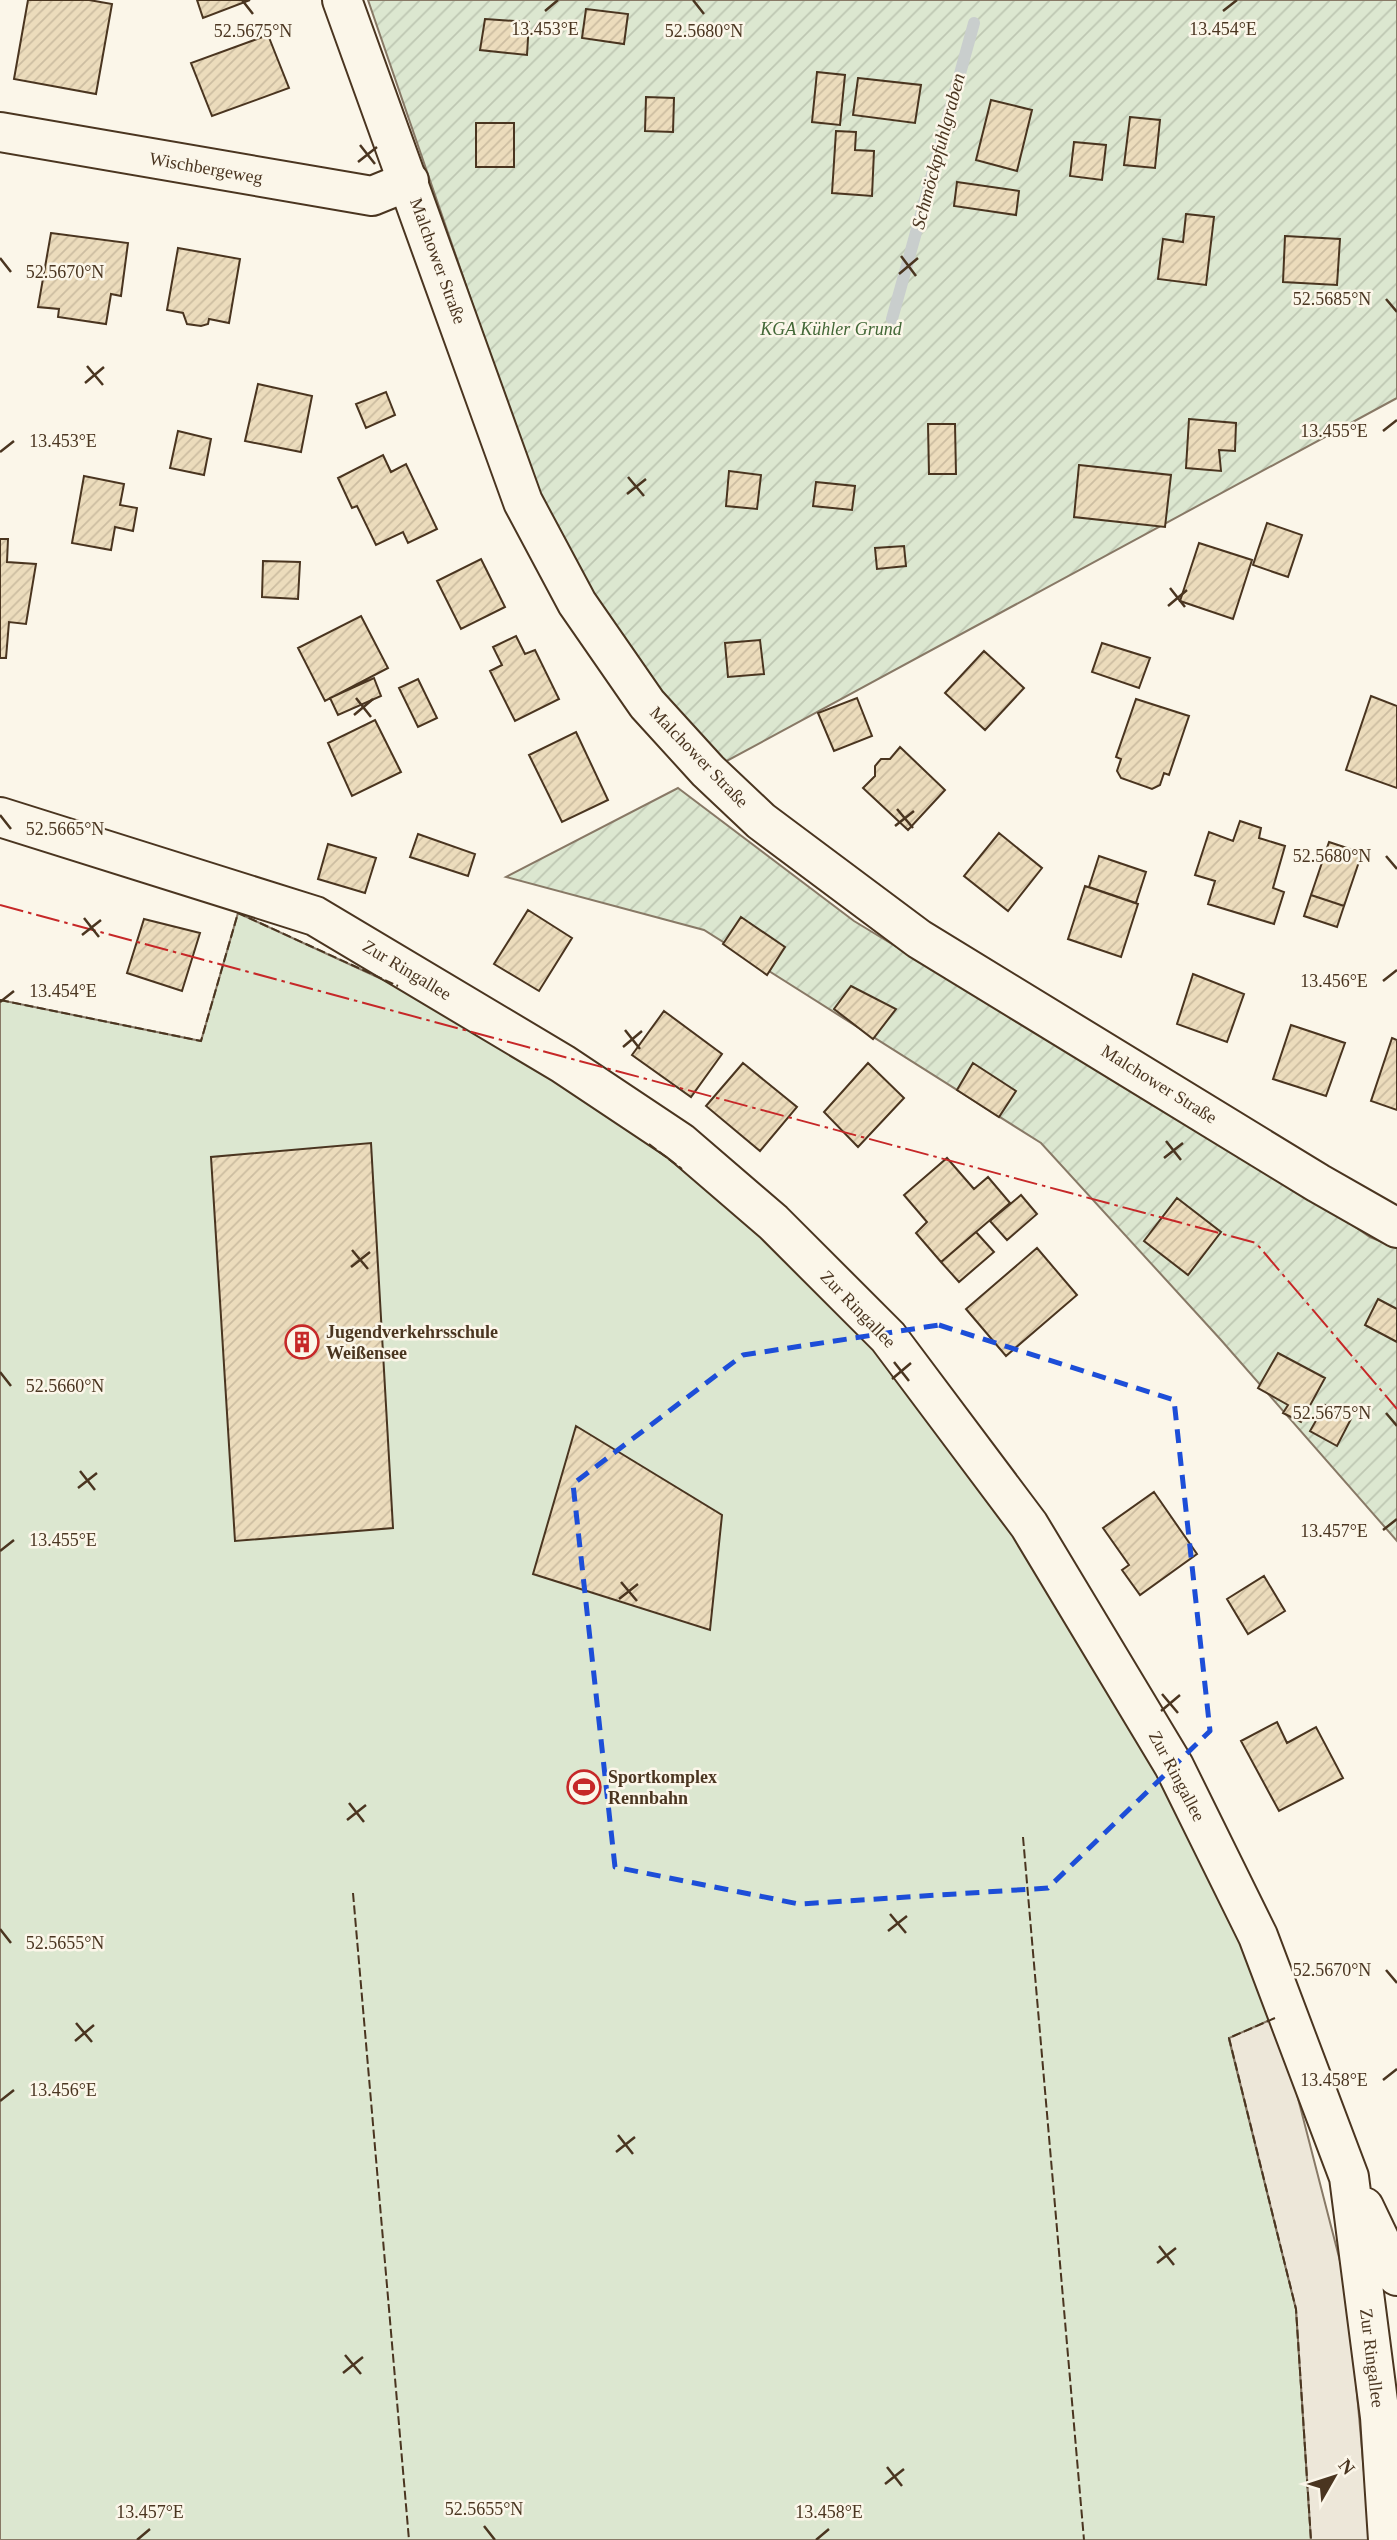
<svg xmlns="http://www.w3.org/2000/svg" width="1397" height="2540" viewBox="0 0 1397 2540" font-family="'Times New Roman',serif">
	<defs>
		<pattern id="garden-furrows" width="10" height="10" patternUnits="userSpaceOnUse" patternTransform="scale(1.75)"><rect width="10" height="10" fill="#dce7d0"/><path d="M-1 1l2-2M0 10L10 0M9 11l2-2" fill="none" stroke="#bec7b2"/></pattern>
		<pattern id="building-hatch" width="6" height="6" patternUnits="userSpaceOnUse" patternTransform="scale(1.75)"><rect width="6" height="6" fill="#ecdcbc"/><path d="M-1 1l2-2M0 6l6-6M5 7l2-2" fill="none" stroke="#ccbda1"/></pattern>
	</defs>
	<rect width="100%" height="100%" fill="#fbf6e9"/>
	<!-- garden -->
	<path fill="url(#garden-furrows)" stroke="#887966" stroke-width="2" d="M368 0H1397V398L723 763 662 696 592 598 535 486Z
		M678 788 854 921 1325 1206 1370 1237 1397 1248V1541L1221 1340 1041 1143 704 930 506 877Z"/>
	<!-- pitch -->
	<path fill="#dce7d0" stroke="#887966" stroke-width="2" d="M238 913 412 993 533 1057 702 1184 802 1274 885 1358 984 1477 1202 1849 1277 2017 1229 2039 1296 2309 1311 2540H0V1000L201 1041Z"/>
	<!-- parking -->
	<path fill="#ede7d9" stroke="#887966" stroke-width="2" d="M1277 2017 1348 2292 1370 2540H1311L1296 2309 1229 2038Z"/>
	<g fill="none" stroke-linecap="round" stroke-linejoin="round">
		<!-- stream -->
		<path stroke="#c9cecd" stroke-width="12" d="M892 319 974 23"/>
	</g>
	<!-- building -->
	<path fill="url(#building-hatch)" stroke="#4a3520" stroke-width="2" d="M28 0H89L112 4 96 94 14 79Z
		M197 0H250L203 18Z
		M586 9 628 14 624 44 582 38Z
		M485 19 529 22 527 55 480 50Z
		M268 35 289 88 212 116 191 63Z
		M817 72 845 75 840 125 812 122Z
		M858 78 921 85 915 123 853 115Z
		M646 97 674 98 673 132 645 131Z
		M991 100 1032 110 1017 171 976 160Z
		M1130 117 1160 120 1155 168 1124 165Z
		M476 123H514V167H476Z
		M836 131 856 132 855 150 874 151 872 196 832 193Z
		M1074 142 1106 145 1102 180 1070 176Z
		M957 182 1019 191 1016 215 954 206Z
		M1186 214 1214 217 1206 285 1158 279 1163 239 1183 242Z
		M51 233 128 243 121 296 111 294 106 324 58 317 59 309 38 307Z
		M1285 236 1340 239 1337 285 1283 282Z
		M178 248 240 259 229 323 209 319 208 324 201 326 187 324 183 313 167 310Z
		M258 384 312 396 301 452 245 441Z
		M386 392 395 415 366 428 356 404Z
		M1189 419 1236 423 1235 451 1219 450 1221 471 1186 468Z
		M928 424H955L956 474H929Z
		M178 431 211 439 204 475 170 468Z
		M383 455 391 472 406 464 437 529 408 543 403 532 376 545 357 506 352 508 338 478Z
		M1079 465 1171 475 1165 527 1074 517Z
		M729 471 761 475 757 509 726 506Z
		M84 476 124 484 120 505 137 508 133 531 115 527 111 550 72 543Z
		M816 482 855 486 852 510 813 506Z
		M1267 523 1302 535 1288 577 1253 565Z
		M0 539H8L7 562 36 564 26 624 9 622 6 658H0Z
		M1199 543 1252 560 1233 619 1180 601Z
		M904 546 906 566 877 569 875 548Z
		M481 559 505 607 461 629 437 581Z
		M263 561 300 562 298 599 262 597Z
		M361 616 388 668 325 701 298 648Z
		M516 636 525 654 535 650 559 699 515 721 490 671 502 665 493 647Z
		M760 640 764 674 728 677 725 643Z
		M1102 643 1150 658 1139 688 1092 672Z
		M984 651 1024 688 985 730 945 693Z
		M374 678 381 696 338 715 330 698Z
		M418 679 437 718 418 727 399 688Z
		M1371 696 1397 706V788L1346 770Z
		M857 698 872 736 834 751 818 713Z
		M1136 699 1189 716 1169 775 1164 773 1160 785 1152 789 1121 778 1117 771 1121 759 1116 757Z
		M375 720 401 772 352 796 328 743Z
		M576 732 608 800 562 822 529 755Z
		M900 747 945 790 908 830 863 788 875 776V766L881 759H890Z
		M1240 821 1261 828 1259 838 1285 846 1273 888 1284 892 1274 924 1208 904 1215 881 1195 875 1209 832 1233 841Z
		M999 833 1042 868 1008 911 964 876Z
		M418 834 475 854 468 876 410 857Z
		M1329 842 1362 853 1344 906 1311 895Z
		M328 844 376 858 365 893 318 879Z
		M1099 856 1146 872 1136 903 1089 887Z
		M1085 886 1138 904 1121 957 1068 939Z
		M1311 895 1344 906 1337 927 1304 916Z
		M528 910 572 938 539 991 494 964Z
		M741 917 785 947 767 975 723 944Z
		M144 919 200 933 182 991 127 973Z
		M1193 974 1244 994 1227 1042 1177 1024Z
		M851 986 896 1009 873 1039 834 1009Z
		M664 1011 722 1054 691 1097 632 1055Z
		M1291 1025 1345 1043 1326 1096 1273 1079Z
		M1392 1038 1397 1040V1110L1371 1101Z
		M743 1063 797 1107 760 1151 706 1106Z
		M868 1063 904 1098 858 1147 824 1112Z
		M973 1063 1016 1091 999 1117 957 1090Z
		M371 1143 393 1528 235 1541 211 1157Z
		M947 1158 974 1189 988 1177 1010 1203 941 1262 916 1233 927 1222 904 1195Z
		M1021 1195 1037 1214 1007 1240 990 1221Z
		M1177 1198 1221 1232 1188 1275 1144 1241Z
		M976 1232 994 1252 959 1282 941 1262Z
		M1037 1248 1077 1295 1006 1356 966 1309Z
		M1378 1299 1397 1309V1342L1365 1325Z
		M1278 1353 1325 1378 1301 1422 1283 1413 1288 1405 1258 1388Z
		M1325 1405 1351 1419 1337 1446 1310 1431Z
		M576 1426 722 1515 710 1630 533 1574Z
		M1154 1492 1197 1554 1140 1595 1122 1570 1129 1565 1103 1528Z
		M1264 1576 1285 1611 1248 1634 1227 1599Z
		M1277 1722 1287 1743 1316 1727 1343 1778 1279 1811 1241 1741Z"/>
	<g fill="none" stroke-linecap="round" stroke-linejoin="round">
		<defs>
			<path id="street" d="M0 132 372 196 409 181
				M0 817 315 916 563 1064 680 1142 773 1222 888 1337 1029 1525 1174 1766 1258 1936 1349 2177 1380 2417 1388 2540
				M1364 2207 1397 2276"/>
			<path id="secondary" d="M342 0 523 502 577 603 647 704 708 771 761 821 919 939 1318 1183 1397 1228"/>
		</defs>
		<!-- street casing -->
		<use href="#street" stroke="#4a3520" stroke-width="42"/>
		<!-- secondary casing -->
		<use href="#secondary" stroke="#4a3520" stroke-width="42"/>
		<!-- street -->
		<use href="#street" stroke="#fbf6e9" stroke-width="38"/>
		<!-- secondary -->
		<use href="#secondary" stroke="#fbf6e9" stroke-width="38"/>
		<!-- fence -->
		<path stroke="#4a3520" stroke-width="2" stroke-dasharray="9 3.5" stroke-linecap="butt" d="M0 1000 201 1041 238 913 398 986
			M649 1144 682 1169
			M1023 1837 1084 2540
			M353 1893 409 2540
			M1275 2018 1229 2038 1296 2309 1311 2540"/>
		<!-- power -->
		<path stroke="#c62828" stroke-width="2" stroke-dasharray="24 5 3.5 5" stroke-linecap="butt" d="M0 905 1256 1243 1397 1409"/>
	</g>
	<!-- marked area -->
	<path fill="none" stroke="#1d4ed8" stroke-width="5" stroke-dasharray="14 9" stroke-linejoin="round" d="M939 1325 1174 1400 1210 1731 1048 1888 799 1904 615 1867 573 1484 743 1355Z"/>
	<!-- ticks -->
	<path fill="none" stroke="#4a3520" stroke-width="2.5" d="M242 0 253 14M693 0 704 14M545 11 558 0M1223 11 1237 0M360 145 375 164M358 162 377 147M901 256 916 276M0 258 11 272M899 274 918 258M1386 299 1397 312M87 366 103 385M85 383 104 367M1383 431 1397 420M0 452 14 441M628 477 644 496M627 494 646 479M1170 588 1185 607M1168 606 1187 590M356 698 371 717M354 715 373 699M897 809 913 828M0 815 11 829M895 826 914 811M1386 856 1397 869M84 918 99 937M82 935 101 920M1383 981 1397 970M0 1002 14 991M625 1030 640 1049M623 1047 642 1031M1166 1141 1181 1160M1164 1158 1183 1143M352 1250 368 1269M351 1267 370 1252M894 1362 909 1381M0 1372 11 1386M892 1379 911 1363M1386 1413 1397 1426M80 1471 95 1490M78 1488 97 1473M1383 1530 1397 1519M0 1551 14 1540M621 1582 637 1601M619 1599 638 1584M1162 1694 1178 1713M1161 1711 1180 1695M349 1803 364 1822M347 1820 366 1805M890 1914 906 1933M0 1929 11 1943M888 1931 907 1916M1386 1970 1397 1983M76 2023 92 2042M75 2041 94 2025M1383 2080 1397 2069M0 2101 14 2090M618 2135 633 2154M616 2152 635 2137M1159 2246 1174 2265M1157 2263 1176 2248M345 2355 361 2374M343 2373 363 2357M887 2467 902 2486M885 2484 904 2469M484 2526 495 2540M137 2540 150 2529M816 2540 829 2529"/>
	<!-- icons -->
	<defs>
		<symbol id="building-ring" viewBox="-11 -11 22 22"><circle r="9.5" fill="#fbf6e9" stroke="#c62828" stroke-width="1.5"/><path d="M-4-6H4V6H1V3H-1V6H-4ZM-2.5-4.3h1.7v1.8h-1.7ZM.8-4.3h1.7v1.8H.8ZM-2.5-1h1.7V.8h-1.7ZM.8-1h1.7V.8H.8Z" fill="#c62828"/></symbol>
		<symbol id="stadium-ring" viewBox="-11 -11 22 22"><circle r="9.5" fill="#fbf6e9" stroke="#c62828" stroke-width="1.5"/><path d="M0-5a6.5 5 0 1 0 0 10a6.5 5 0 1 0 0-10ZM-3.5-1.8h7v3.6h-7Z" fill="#c62828"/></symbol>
	</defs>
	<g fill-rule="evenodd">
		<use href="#building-ring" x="283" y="1323" width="38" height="38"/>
		<use href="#stadium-ring" x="565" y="1768" width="38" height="38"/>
	</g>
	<g text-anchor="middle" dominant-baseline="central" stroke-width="5" stroke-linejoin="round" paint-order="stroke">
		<!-- street labels -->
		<g font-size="18" fill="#4a3520" stroke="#fbf6e9">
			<text transform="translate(206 168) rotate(10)">Wischbergeweg</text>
			<text transform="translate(438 261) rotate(70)">Malchower Straße</text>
			<text transform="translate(699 757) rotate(46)">Malchower Straße</text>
			<text transform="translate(407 970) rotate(31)">Zur Ringallee</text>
			<text transform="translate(1159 1084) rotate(32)">Malchower Straße</text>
			<text transform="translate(858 1309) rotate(46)">Zur Ringallee</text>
			<text transform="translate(1177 1776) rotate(62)">Zur Ringallee</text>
			<text transform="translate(1372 2358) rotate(83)">Zur Ringallee</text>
		</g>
		<!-- park labels -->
		<g font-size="18" font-style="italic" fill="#436837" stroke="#fbf6e9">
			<text x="831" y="329">KGA Kühler Grund</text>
		</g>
		<!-- poi labels -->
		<g font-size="18" font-weight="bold" fill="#4a3520" stroke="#fbf6e9" text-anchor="start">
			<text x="326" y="1332">Jugendverkehrsschule<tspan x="326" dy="21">Weißensee</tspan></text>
			<text x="608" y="1777">Sportkomplex<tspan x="608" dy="21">Rennbahn</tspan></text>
		</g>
		<!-- water labels -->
		<g font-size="19" font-style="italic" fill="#4a3520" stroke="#fbf6e9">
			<text transform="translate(938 151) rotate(-75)">Schmöckpfuhlgraben</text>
		</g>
	</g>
	<g font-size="18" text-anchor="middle" fill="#4a3520" stroke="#fbf6e9" stroke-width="5" stroke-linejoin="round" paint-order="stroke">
		<text x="545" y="35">13.453°E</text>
		<text x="1223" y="35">13.454°E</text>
		<text x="253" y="37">52.5675°N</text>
		<text x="704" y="37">52.5680°N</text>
		<text x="65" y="278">52.5670°N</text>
		<text x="1332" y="305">52.5685°N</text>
		<text x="1334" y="437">13.455°E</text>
		<text x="63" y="447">13.453°E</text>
		<text x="65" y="835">52.5665°N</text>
		<text x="1332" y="862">52.5680°N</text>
		<text x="1334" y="987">13.456°E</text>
		<text x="63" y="997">13.454°E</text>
		<text x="65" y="1392">52.5660°N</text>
		<text x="1332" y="1419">52.5675°N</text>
		<text x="1334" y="1537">13.457°E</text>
		<text x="63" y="1546">13.455°E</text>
		<text x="65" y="1949">52.5655°N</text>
		<text x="1332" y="1976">52.5670°N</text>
		<text x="1334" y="2086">13.458°E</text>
		<text x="63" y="2096">13.456°E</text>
		<text x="484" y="2515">52.5655°N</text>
		<text x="150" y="2518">13.457°E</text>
		<text x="829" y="2518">13.458°E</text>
	</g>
	<!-- north arrow -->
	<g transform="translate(1334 2477) rotate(51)" stroke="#fbf6e9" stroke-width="5" paint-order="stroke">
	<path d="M0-5L12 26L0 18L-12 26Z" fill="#4a3520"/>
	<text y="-10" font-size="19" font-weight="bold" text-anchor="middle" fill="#4a3520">N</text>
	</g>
</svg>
